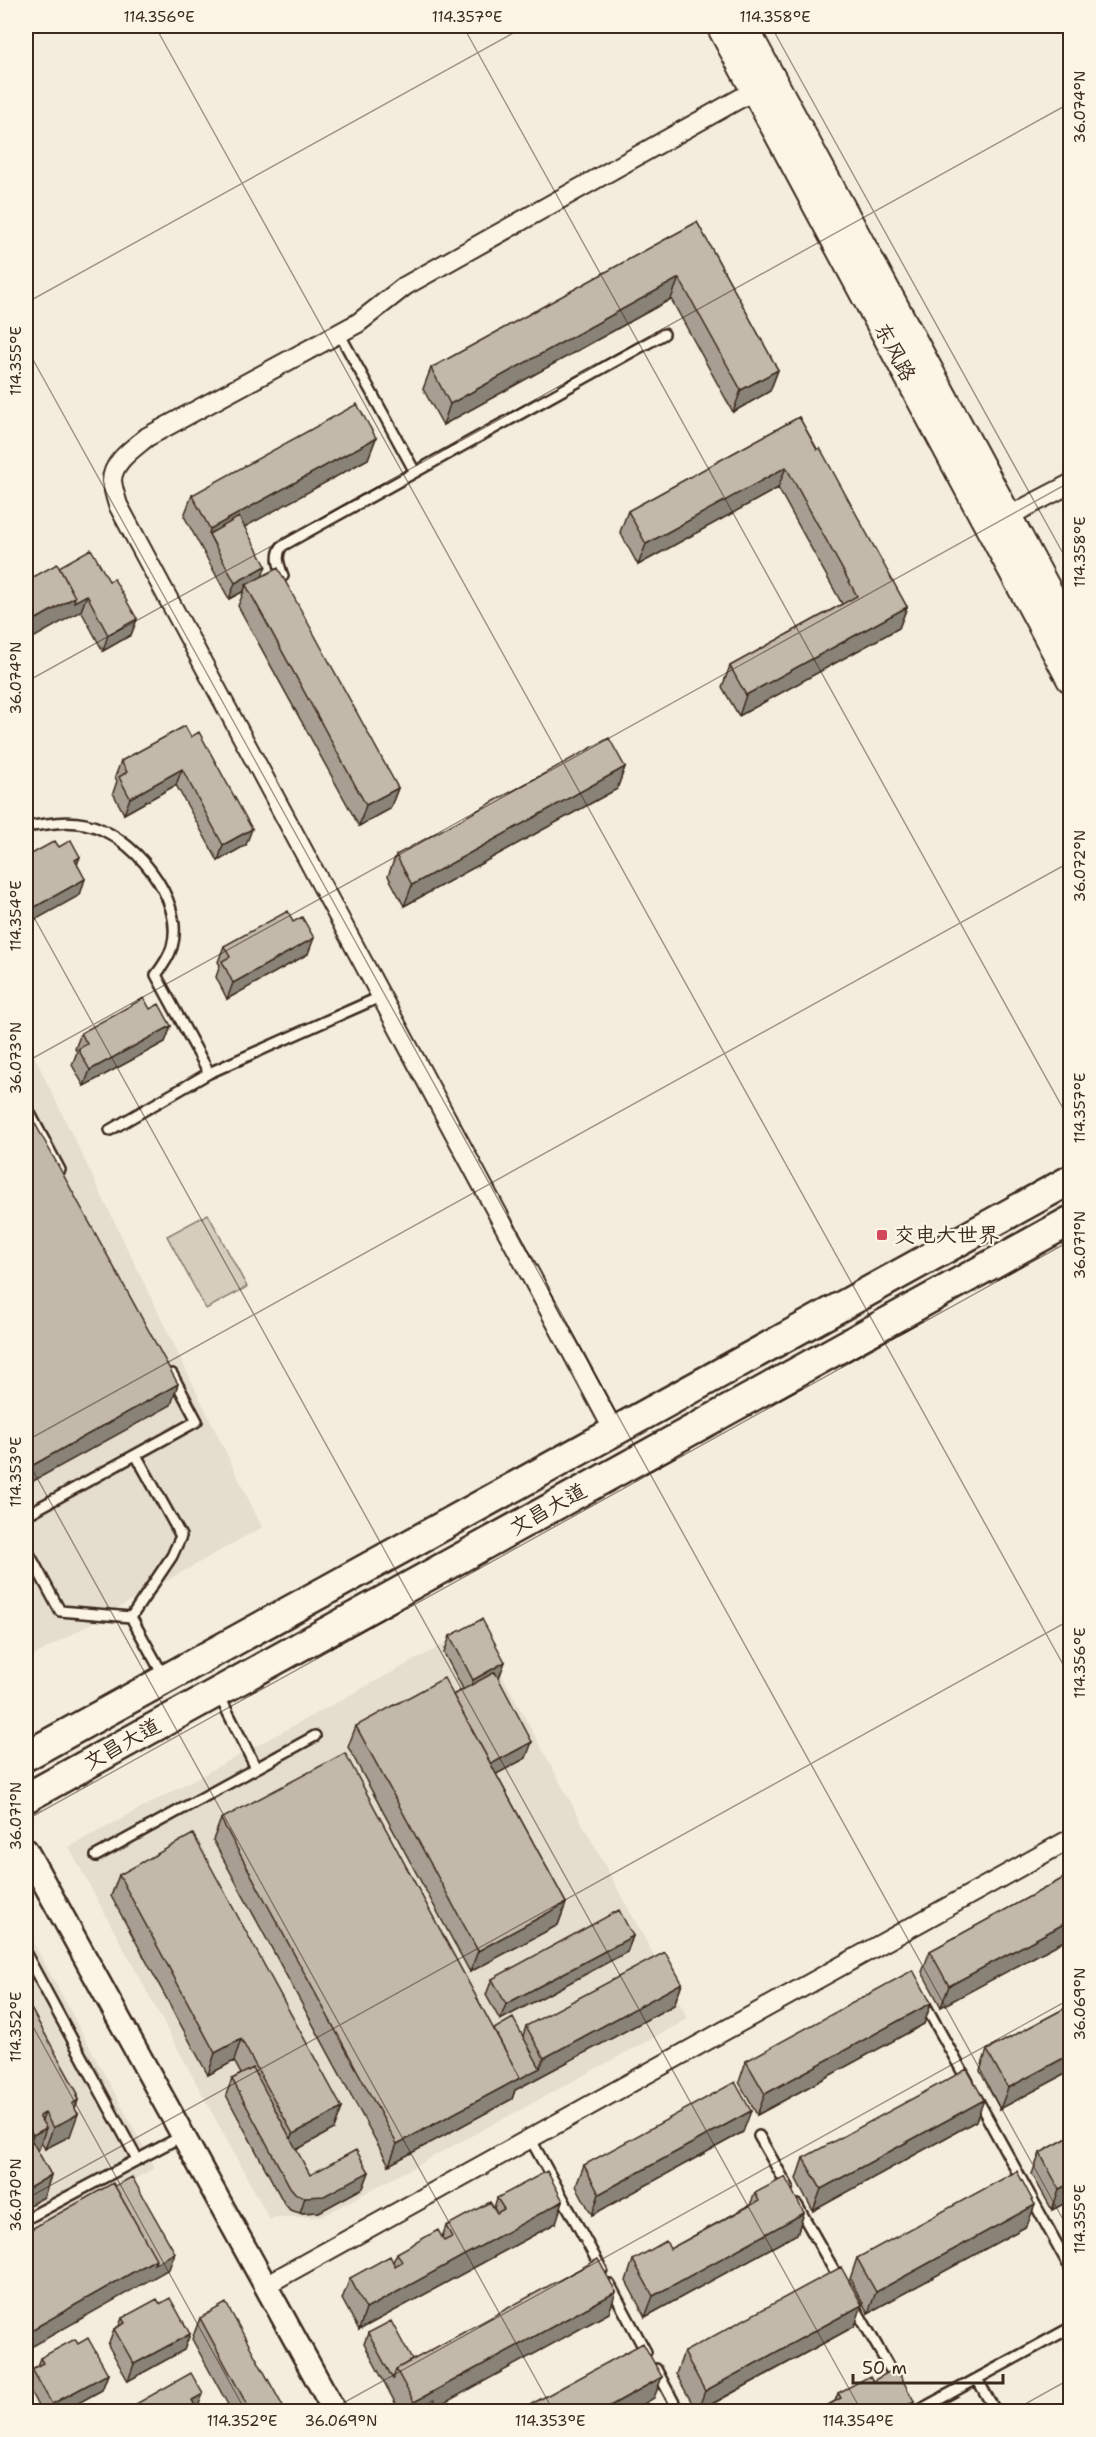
<svg xmlns="http://www.w3.org/2000/svg" width="1096" height="2437" viewBox="0 0 1096 2437" font-family="'Shantell Sans','LXGW WenKai TC',sans-serif">
	<rect width="100%" height="100%" fill="#f4eddd"/>
	<filter id="ink" filterUnits="userSpaceOnUse"><feTurbulence type="fractalNoise" baseFrequency=".0167" numOctaves="2"/><feDisplacementMap in="SourceGraphic" scale="12" xChannelSelector="R" yChannelSelector="G"/><feConvolveMatrix kernelMatrix="1 2 1 2 8 2 1 2 1" color-interpolation-filters="sRGB"/></filter>
	<g filter="url(#ink)">
		<!-- built -->
		<path fill="#e5ddce" d="M26 1039 262 1527 26 1660Z
			M476 1627 688 2019 321 2217H275L270 2220 69 1847Z
			M26 1929 155 2168 26 2237Z"/>
		<!-- green -->
		<path fill="#d6cdbd" stroke="#887c6e" stroke-width="1.5" d="M208 1214 247 1287 206 1309 167 1236Z"/>
		<g fill="none" stroke-linecap="round" stroke-linejoin="round">
			<defs>
				<path id="service" d="M339 333 415 472
					M283 576C279 565 275 556 282 546L664 334
					M26 827C45 824 65 820 85 824 131 833 186 899 172 947 169 957 162 967 156 975L209 1073
					M26 1106 60 1170
					M110 1130 209 1073 380 997
					M26 1515 197 1421 172 1374
					M26 1548 60 1611 131 1617 172 1556 181 1536 136 1455
					M131 1617 163 1675
					M219 1695 256 1768
					M96 1856 315 1736
					M26 1954 137 2159
					M924 2003 968 2082
					M976 2097 1070 2268
					M759 2136 788 2187
					M530 2138 602 2270
					M797 2205 839 2279
					M26 2219 182 2136
					M610 2285 646 2352
					M853 2304 897 2381
					M656 2369 679 2412
					M977 2379 996 2412
					M916 2412 1070 2328"/>
				<path id="minor" d="M1009 516 1070 484
					M614 1431 118 505C116 498 113 489 112 481 112 462 134 448 147 437L358 323 405 286 755 90
					M266 2285 1070 1839"/>
				<path id="tertiary" d="M26 1850 335 2412"/>
				<path id="secondary" d="M720 26 1070 679
					M744 26 1070 631"/>
				<path id="primary" d="M26 1756 1070 1180
					M26 1798 1070 1221"/>
			</defs>
			<!-- service casing -->
			<use href="#service" stroke="#3b2a1e" stroke-width="14"/>
			<!-- minor casing -->
			<use href="#minor" stroke="#3b2a1e" stroke-width="22"/>
			<!-- tertiary casing -->
			<use href="#tertiary" stroke="#3b2a1e" stroke-width="27"/>
			<!-- secondary casing -->
			<use href="#secondary" stroke="#3b2a1e" stroke-width="30"/>
			<!-- primary casing -->
			<use href="#primary" stroke="#3b2a1e" stroke-width="33"/>
			<!-- service -->
			<use href="#service" stroke="#fcf5e5" stroke-width="9"/>
			<!-- minor -->
			<use href="#minor" stroke="#fcf5e5" stroke-width="18"/>
			<!-- tertiary -->
			<use href="#tertiary" stroke="#fcf5e5" stroke-width="22"/>
			<!-- secondary -->
			<use href="#secondary" stroke="#fcf5e5" stroke-width="26"/>
			<!-- primary -->
			<use href="#primary" stroke="#fcf5e5" stroke-width="28"/>
		</g>
		<!-- wall -->
		<path fill="#a89f92" stroke="#3b2a1e" stroke-width="1.5" d="M697 222 778 370 770 391 733 412 671 299 443 425 423 389 431 368Z
			M799 417 907 607 899 628 739 716 722 687 730 666 842 604 778 488 638 565 620 532 628 511Z
			M376 438 368 459 244 527 262 576 398 788 390 809 359 826 238 606 244 591 229 599 184 516 192 495Z
			M59 567 109 581 137 619 131 635 103 651 81 611Z
			M185 726 246 845 218 861 176 785 124 814 113 793 117 781 115 777 121 761Z
			M625 767 617 789 404 906 388 876 396 855Z
			M293 922 308 954 227 999 216 977 220 965 218 962 224 946Z
			M150 1009 171 1026 165 1042 84 1086 72 1065 77 1052 75 1049 81 1033Z
			M450 1636 499 1678 498 1679 526 1758 496 1774 566 1903 558 1925 470 1972 348 1747 356 1726 453 1695 463 1689 444 1653Z
			M221 1819 494 2029 523 2036 526 2026 682 1983 674 2005 515 2090 512 2099 389 2165 213 1840Z
			M1071 1874V1937L941 2007 922 1972 930 1951Z
			M119 1875 342 2108 334 2129 296 2150 310 2175 369 2172 363 2188 319 2212 300 2213 290 2210 284 2203 226 2095 232 2079 241 2074 234 2061 208 2075 111 1896Z
			M633 1936 627 1952 500 2020 486 1995 492 1979Z
			M26 1994 30 2008 78 2094 77 2098 78 2100 75 2109 70 2136 45 2149 41 2142 39 2149 37 2150 51 2175 44 2197 26 2207Z
			M931 2003 924 2024 757 2115 739 2082 746 2061Z
			M1071 2005V2071L1000 2109 980 2071 987 2050Z
			M976 2121 813 2211 796 2179 803 2158Z
			M743 2132 592 2215 576 2186 584 2165Z
			M1071 2136V2200L1052 2210 1032 2174 1040 2153Z
			M755 2193 804 2213 797 2234 645 2317 626 2281 633 2260 670 2249 750 2205Z
			M497 2198 556 2223 359 2330 342 2299 350 2278 393 2262 397 2253 442 2237 446 2226 494 2208Z
			M1027 2226 868 2313 850 2279 857 2258Z
			M160 2304 190 2334 184 2350 128 2381 108 2345 114 2329 119 2326 122 2318Z
			M609 2313 437 2406 440 2412H400L364 2344 368 2333 412 2360Z
			M200 2318 286 2412H232L192 2339Z
			M855 2326 698 2412H697L676 2374 684 2352Z
			M78 2344 108 2374 102 2390 62 2412H41L27 2385 32 2369 37 2366 40 2358Z
			M873 2381 914 2401 910 2412H816L835 2401 838 2393Z
			M136 2404 197 2410 198 2412H133Z"/>
		<!-- shaded-wall -->
		<path fill="#888277" stroke="#3b2a1e" stroke-width="1.5" d="M679 278 671 299 443 425 450 404Z
			M778 370 770 391 733 412 741 390Z
			M376 438 368 459 214 544 209 534 210 529Z
			M786 467 778 488 638 565 646 544Z
			M266 566 260 582 246 585 244 591 229 599 235 583Z
			M87 595 81 611 26 642V625L75 597Z
			M907 607 899 628 739 716 746 695Z
			M137 619 131 635 103 651 108 635Z
			M625 767 617 789 404 906 412 885Z
			M182 769 176 785 124 814 130 798Z
			M398 788 390 809 359 826 366 805Z
			M252 829 246 845 218 861 223 845Z
			M80 857 74 873 75 860Z
			M85 879 80 895 26 925V912Z
			M314 938 308 954 227 999 233 983Z
			M171 1026 165 1042 84 1086 90 1070Z
			M178 1384 171 1405 26 1485V1469Z
			M505 1662 499 1678 467 1696 473 1680Z
			M532 1742 526 1758 482 1782 487 1766Z
			M566 1903 558 1925 470 1972 478 1951Z
			M1071 1920V1937L941 2007 949 1986Z
			M633 1936 627 1952 500 2020 506 2004Z
			M682 1983 674 2005 515 2090 512 2099 389 2165 397 2144 520 2078 540 2068 544 2058Z
			M931 2003 924 2024 757 2115 765 2094Z
			M241 2039 234 2061 208 2075 215 2053Z
			M1071 2054V2071L1000 2109 1008 2088Z
			M78 2094 75 2102 78 2100 72 2118 78 2114 70 2136 45 2149 53 2128 76 2096Z
			M984 2100 976 2121 813 2211 821 2189Z
			M342 2108 334 2129 285 2156 293 2134Z
			M751 2111 743 2132 592 2215 599 2194Z
			M45 2113 37 2133 46 2128 39 2149 26 2156 39 2116Z
			M369 2172 363 2188 319 2212 300 2213 305 2197Z
			M51 2175 44 2197 26 2207V2190Z
			M1071 2183V2200L1052 2210 1059 2189Z
			M563 2201 556 2223 359 2330 366 2309Z
			M1035 2205 1027 2226 868 2313 876 2292Z
			M804 2213 797 2234 645 2317 653 2296Z
			M175 2253 169 2269 26 2350V2333L156 2259Z
			M616 2292 609 2313 428 2412H411L414 2402Z
			M862 2305 855 2326 697 2412 705 2391Z
			M190 2334 184 2350 128 2381 134 2364Z
			M108 2374 102 2390 62 2412H49L52 2404Z
			M662 2377 654 2398 630 2412H599Z
			M203 2394 197 2410 192 2400Z
			M914 2401 910 2412H894Z"/>
		<!-- building -->
		<path fill="#c3b9aa" stroke="#3b2a1e" stroke-width="1.5" d="M697 222 778 370 741 390 679 278 450 404 431 368Z
			M357 404 376 438 210 529 192 495Z
			M799 417 817 450 820 448 907 607 746 695 730 666 857 596 786 467 646 544 628 511Z
			M239 517 266 566 235 583 209 534Z
			M91 549 109 581 114 579 137 619 108 635 87 595 74 602 75 597 59 567Z
			M57 564 75 597 26 625V581Z
			M278 568 398 788 366 805 246 585Z
			M185 726 191 737 199 732 252 829 223 845 182 769 130 798 119 777 127 772 121 761Z
			M609 738 625 767 412 885 396 855Z
			M71 840 80 857 75 860 85 879 26 912V857L55 841 59 847Z
			M288 911 293 922 302 917 314 938 233 983 222 961 230 957 224 946Z
			M144 998 150 1009 159 1004 171 1026 90 1070 78 1049 87 1044 81 1033Z
			M26 1107 178 1384 26 1469Z
			M482 1619 505 1662 473 1680 450 1636Z
			M495 1672 532 1742 491 1764 453 1695Z
			M444 1678 566 1903 478 1951 356 1726Z
			M345 1753 520 2078 397 2144 221 1819Z
			M193 1834 342 2108 293 2134 241 2039 215 2053 119 1875Z
			M1071 1874V1920L949 1986 930 1951Z
			M619 1910 633 1936 506 2004 492 1979Z
			M665 1952 682 1983 544 2058 526 2026Z
			M913 1970 931 2003 765 2094 746 2061Z
			M26 1994 31 2004 29 2005 78 2094 76 2096 78 2100 72 2104 78 2114 53 2128 45 2113 39 2116 46 2128 33 2135 30 2130 26 2129Z
			M1071 2005V2054L1008 2088 987 2050Z
			M513 2018 540 2068 519 2079 520 2078 494 2029Z
			M253 2068 310 2175 356 2150 369 2172 324 2196 305 2197 296 2194 290 2187 232 2079Z
			M967 2069 984 2100 821 2189 803 2158Z
			M735 2082 751 2111 599 2194 584 2165Z
			M27 2132 51 2175 26 2190V2133Z
			M1071 2136V2183L1059 2189 1040 2153Z
			M547 2171 563 2201 366 2309 350 2278 390 2256 395 2266 402 2262 397 2253 438 2230 444 2241 452 2237 446 2226 490 2202 497 2213 504 2209 497 2198Z
			M1017 2171 1035 2205 876 2292 857 2258Z
			M132 2177 175 2253 154 2264 156 2259 115 2186Z
			M785 2177 804 2213 653 2296 633 2260 666 2241 670 2249 759 2201 755 2193Z
			M113 2183 156 2259 26 2333V2232Z
			M598 2259 616 2292 414 2402 396 2369Z
			M841 2267 862 2305 705 2391 684 2352Z
			M170 2298 190 2334 134 2364 114 2329 125 2323 122 2318 157 2299 160 2304Z
			M226 2303 286 2412H251L200 2318Z
			M391 2321 412 2360 396 2369 393 2379 368 2333Z
			M88 2338 108 2374 52 2404 32 2369 43 2363 40 2358 75 2339 78 2344Z
			M643 2343 662 2377 599 2412H517Z
			M896 2368 914 2401 894 2412H816L841 2398 838 2393 870 2376 873 2381Z
			M191 2373 203 2394 192 2400 198 2412H140L136 2404Z
			M434 2400 440 2412H412Z"/>
	</g>
	<!-- ticks -->
	<path fill="none" stroke="#3b2a1e" stroke-width="1.5" stroke-opacity="0.45" d="M155 26 1070 1677M463 26 1070 1121M771 26 1070 566M26 303 526 26M26 347 1070 2232M26 682 1070 103M26 903 862 2412M26 1062 1070 482M26 1441 1070 862M26 1458 554 2412M26 1820 1070 1241M26 2014 246 2412M26 2199 1070 1620M327 2412 1070 1999M1011 2412 1070 2379"/>
	<!-- markers -->
	<rect fill="#d1495b" stroke="#fcf5e5" stroke-width="2" x="876" y="1229" width="12" height="12" rx="3"/>
	<g text-anchor="middle" dominant-baseline="central" stroke-width="4.5" stroke-linejoin="round" paint-order="stroke">
		<!-- street labels -->
		<g font-size="21" fill="#3b2a1e" stroke="#fcf5e5">
			<text transform="translate(895 352) rotate(62)">东风路</text>
			<text transform="translate(548 1509) rotate(-29)">文昌大道</text>
			<text transform="translate(122 1744) rotate(-29)">文昌大道</text>
		</g>
		<!-- poi labels -->
		<g font-size="21" fill="#3b2a1e" stroke="#fcf5e5" text-anchor="start">
			<text x="894" y="1235">交电大世界</text>
		</g>
	</g>
	<!-- margin -->
	<rect width="1096" height="2437" fill="none" stroke="#fcf5e5" stroke-width="66"/>
	<!-- scale -->
	<path d="M853 2374v9h150v-9" fill="none" stroke="#3b2a1e" stroke-width="3"/>
	<text x="862" y="2374" font-size="18" fill="#3b2a1e" stroke="#fcf5e5" stroke-width="4.5" paint-order="stroke">50 m</text>
	<rect x="33" y="33" width="1030" height="2371" fill="none" stroke="#3b2a1e" stroke-width="2"/>
	<g font-size="15" text-anchor="middle" fill="#3b2a1e">
		<text x="159" y="22">114.356°E</text>
		<text x="467" y="22">114.357°E</text>
		<text x="775" y="22">114.358°E</text>
		<text transform="translate(1080 107) rotate(-90)" y="5">36.074°N</text>
		<text transform="translate(16 361) rotate(-90)" y="5">114.355°E</text>
		<text transform="translate(1080 552) rotate(-90)" y="5">114.358°E</text>
		<text transform="translate(16 678) rotate(-90)" y="5">36.074°N</text>
		<text transform="translate(1080 866) rotate(-90)" y="5">36.072°N</text>
		<text transform="translate(16 916) rotate(-90)" y="5">114.354°E</text>
		<text transform="translate(16 1058) rotate(-90)" y="5">36.073°N</text>
		<text transform="translate(1080 1108) rotate(-90)" y="5">114.357°E</text>
		<text transform="translate(1080 1245) rotate(-90)" y="5">36.071°N</text>
		<text transform="translate(16 1472) rotate(-90)" y="5">114.353°E</text>
		<text transform="translate(1080 1663) rotate(-90)" y="5">114.356°E</text>
		<text transform="translate(16 1816) rotate(-90)" y="5">36.071°N</text>
		<text transform="translate(1080 2004) rotate(-90)" y="5">36.069°N</text>
		<text transform="translate(16 2027) rotate(-90)" y="5">114.352°E</text>
		<text transform="translate(16 2195) rotate(-90)" y="5">36.070°N</text>
		<text transform="translate(1080 2219) rotate(-90)" y="5">114.355°E</text>
		<text x="242" y="2426">114.352°E</text>
		<text x="341" y="2426">36.069°N</text>
		<text x="550" y="2426">114.353°E</text>
		<text x="858" y="2426">114.354°E</text>
	</g>
</svg>
